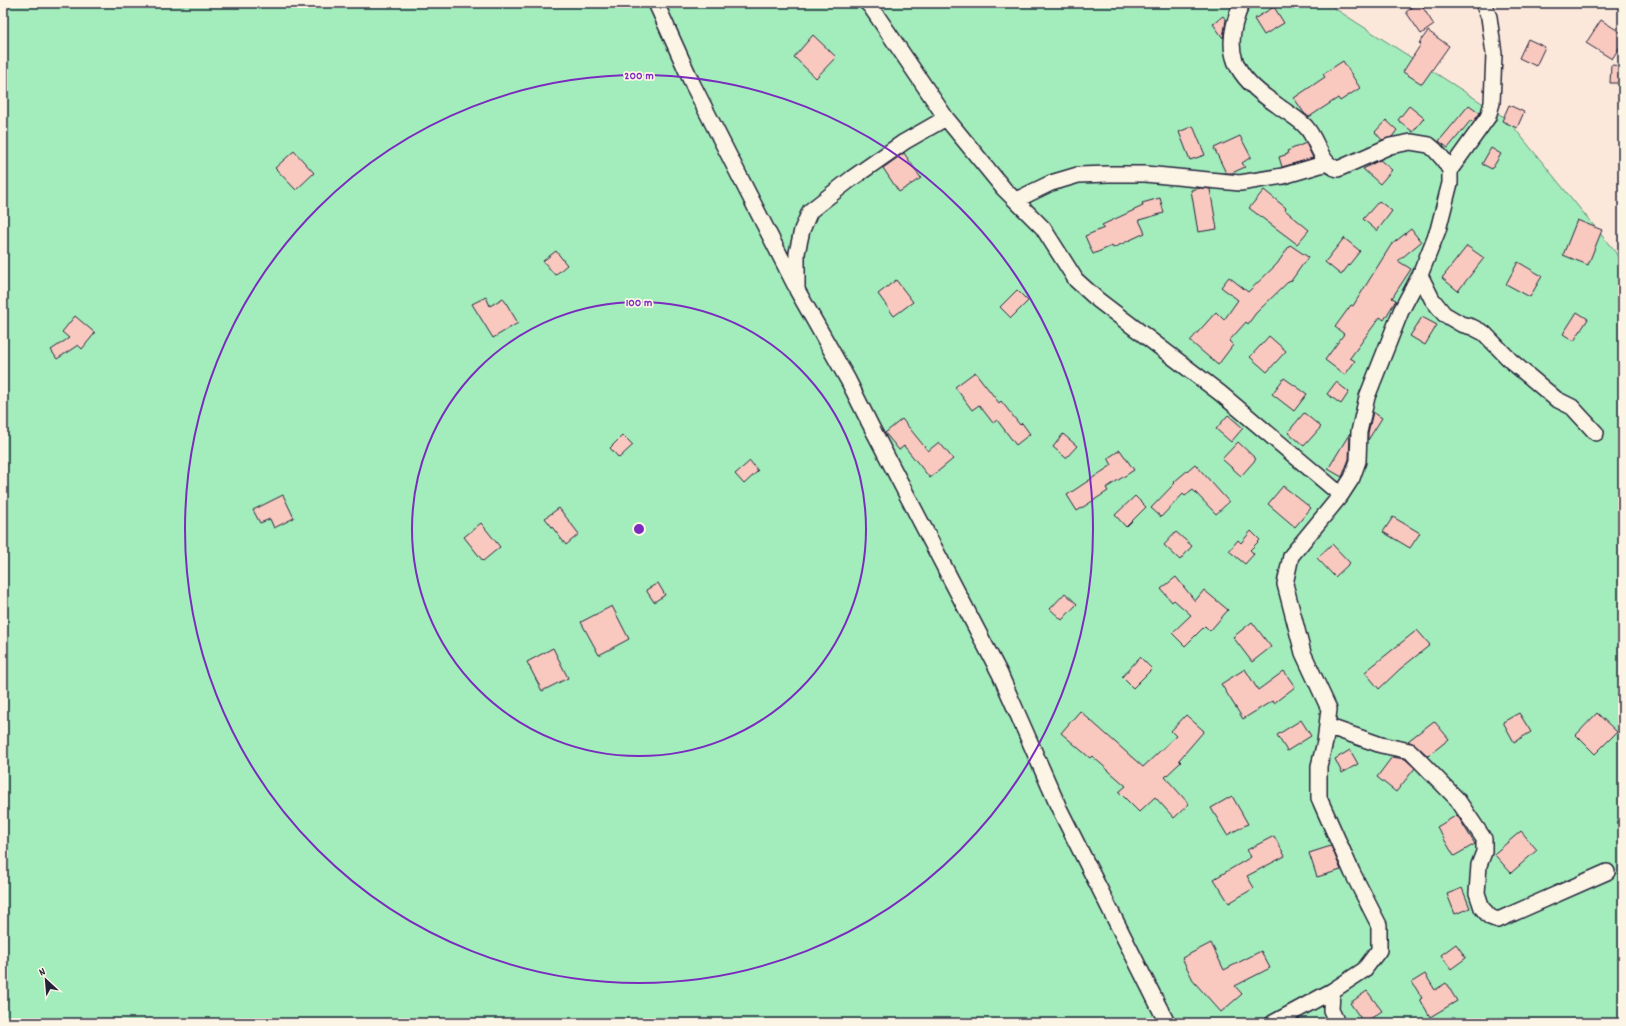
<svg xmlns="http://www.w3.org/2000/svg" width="1626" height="1026" viewBox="0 0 1626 1026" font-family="Dekko,sans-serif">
	<rect width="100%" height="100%" fill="#fbe8da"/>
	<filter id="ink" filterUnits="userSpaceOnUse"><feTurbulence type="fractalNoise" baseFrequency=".025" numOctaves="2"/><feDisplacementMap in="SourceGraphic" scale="8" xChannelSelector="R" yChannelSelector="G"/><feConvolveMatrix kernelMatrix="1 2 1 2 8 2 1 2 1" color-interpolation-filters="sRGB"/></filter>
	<g filter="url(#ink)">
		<!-- green -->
		<path fill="#a3edbc" stroke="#62887c" d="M3 3H1329L1334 8 1507 119 1616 253 1623 268V1023H3Z"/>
		<!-- building -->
		<path fill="#f9c9c0" stroke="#22223b" d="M1418 3H1420L1434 25 1421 34 1406 12Z
			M1274 7 1284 23 1264 35 1254 19Z
			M1223 16 1226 20 1223 38 1213 24Z
			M1601 20 1623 34V42L1612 59 1586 43Z
			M1428 31 1449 46 1422 84 1403 72 1421 44 1419 43Z
			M813 35 836 57 816 78 794 57Z
			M1528 39 1545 47 1536 66 1519 58Z
			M1343 61 1360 88 1340 101 1338 98 1309 117 1304 113 1294 98 1325 77 1323 74Z
			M1611 65 1623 66V83H1610Z
			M1469 105 1480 113 1473 122 1471 120 1448 148 1439 141Z
			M1509 105 1524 112 1517 128 1502 121Z
			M1409 106 1424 118 1413 132 1398 120Z
			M1386 120 1397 130 1392 137 1382 140 1375 132Z
			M1193 126 1205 155 1190 160 1179 132Z
			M1240 136 1251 157 1242 163 1245 167 1232 173H1226L1214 148Z
			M1306 143 1313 158 1282 167 1279 157 1288 154 1287 151Z
			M1491 148 1501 154 1492 169 1482 164Z
			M294 151 314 173 296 190 275 168Z
			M904 153 921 178 899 192 883 168Z
			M1380 160 1392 170 1380 184 1363 169Z
			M1201 188 1210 189 1217 229 1198 232 1191 190Z
			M1264 190 1286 208 1285 210 1309 230 1297 244 1249 208Z
			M1160 198 1164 213 1139 220 1145 233 1113 248 1112 246 1093 254 1085 236 1104 228 1102 225 1143 206 1142 203Z
			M1379 201 1392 211 1377 231 1363 219Z
			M1577 220 1602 230 1588 265 1563 255Z
			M1411 229 1421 242 1398 261 1411 269 1392 298 1396 300 1384 320 1380 317 1350 358 1355 361 1345 375 1325 360 1344 334 1335 327 1351 305 1353 306 1391 245Z
			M1344 238 1360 251 1341 275 1325 262Z
			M1290 245 1308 257 1291 281 1290 280 1256 313 1248 324 1246 322 1229 341 1233 345 1218 365 1190 341 1216 312 1224 320 1238 300 1221 287 1229 277 1248 292 1277 264Z
			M1467 246 1484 258 1458 291 1442 278Z
			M556 251 567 265 555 275 543 261Z
			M1518 262 1542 276 1530 297 1506 284Z
			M896 280 913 302 894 316 878 294Z
			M1017 290 1028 301 1011 318 1000 307Z
			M486 297 490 306 503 298 518 323 493 338 472 304Z
			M1577 312 1588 319 1574 341 1563 334Z
			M75 316 95 333 82 349 78 345 57 359 51 350 69 338 62 332Z
			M1422 317 1437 325 1425 345 1410 336Z
			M1269 336 1286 351 1267 372 1250 357Z
			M975 372 999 403 1001 401 1020 425 1022 423 1030 434 1016 445 997 420 993 423 979 405 972 410 955 387Z
			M1284 378 1307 394 1294 411 1272 394Z
			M1336 382 1349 392 1341 404 1327 394Z
			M1373 412 1382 418 1368 440V433Z
			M1304 413 1321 427 1304 446 1288 432Z
			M1228 415 1243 428 1231 442 1216 429Z
			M902 419 928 451 939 442 953 459 930 478 904 446 899 450 885 433Z
			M1350 433 1349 459 1342 477 1328 469Z
			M1063 434 1077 446 1066 458 1053 447Z
			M623 435 633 445 619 458 610 448Z
			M1238 442 1256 459 1241 476 1222 459Z
			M1120 450 1134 470 1106 488 1108 491 1077 511 1067 495 1112 465 1108 458Z
			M750 461 758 471 744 484 735 474Z
			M1195 464 1229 502 1216 514 1193 490 1185 496 1183 494 1161 517 1151 508 1175 483 1174 482Z
			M1283 486 1311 508 1295 527 1268 504Z
			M283 495 294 518 274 528 270 519 260 523 253 510Z
			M1135 496 1146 507 1126 527 1115 515Z
			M559 508 579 534 566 545 545 518Z
			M1393 517 1420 533 1410 548 1383 532Z
			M481 523 500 547 483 561 464 537Z
			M1251 531 1260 540 1250 550 1254 554 1245 564 1229 551 1238 540 1241 543Z
			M1176 532 1192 546 1180 560 1164 545Z
			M1332 544 1350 563 1335 577 1317 558Z
			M1176 577 1195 601 1204 590 1228 610 1210 631 1205 626 1185 646 1172 633 1191 615 1174 600 1172 602 1161 589Z
			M658 583 665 595 654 602 646 590Z
			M1065 593 1077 604 1062 620 1050 609Z
			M612 606 629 639 599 655 581 622Z
			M1252 622 1271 647 1252 662 1233 637Z
			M1417 630 1430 645 1400 669 1379 689 1365 672Z
			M553 648 568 678 542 691 527 662Z
			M1140 657 1152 669 1133 688 1122 677Z
			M1245 669 1258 690 1284 671 1295 687 1274 703 1272 701 1243 719 1221 684Z
			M1080 711 1143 767 1176 736 1171 731 1186 715 1204 731 1179 760 1181 762 1165 777 1189 804 1174 818 1155 797 1139 812 1119 792 1126 786 1092 756 1090 758 1061 733Z
			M1519 713 1531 732 1514 742 1503 722Z
			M1597 713 1617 732 1595 754 1576 735Z
			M1301 720 1311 736 1287 751 1277 735Z
			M1434 721 1449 739 1428 756 1416 745 1408 741Z
			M1350 750 1358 764 1342 773 1335 759Z
			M1392 757 1405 759 1415 768 1396 792 1377 777Z
			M1232 796 1248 824 1227 835 1211 808Z
			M1457 815 1475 844 1454 856 1437 827Z
			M1521 831 1537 850 1511 873 1494 854Z
			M1274 836 1285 856 1247 876 1254 888 1229 903 1214 879 1251 857 1247 850Z
			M1331 846 1341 870 1317 877 1309 853Z
			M1462 888 1470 908 1455 914 1447 894Z
			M1211 943 1224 970 1261 951 1270 968 1235 986 1242 994 1221 1012 1194 982 1182 958Z
			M1456 944 1466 958 1451 969 1441 955Z
			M1425 974 1435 990 1446 983 1457 1001 1430 1017 1420 999 1422 998 1412 982Z
			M1367 991 1382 1011 1364 1023 1350 1003Z"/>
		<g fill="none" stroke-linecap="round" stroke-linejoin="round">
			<defs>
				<path id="street" d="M656 3 693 85 795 285
					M867 3 871 7 946 118 1004 189 1043 228 1076 280 1098 300 1220 393 1341 495
					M1242 3C1220 52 1235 77 1277 105 1286 112 1299 119 1306 127 1318 140 1320 165 1338 169L1390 146 1411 142 1429 145 1435 150 1443 159 1450 170V183L1438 230 1420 275 1401 311 1367 397 1359 432 1358 461 1352 478 1341 495 1291 556 1285 584 1303 653 1329 709 1325 742 1319 766V798L1352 872 1379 925V950L1364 970 1332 991 1331 1010 1337 1023
					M946 118 904 142 851 179 810 211 802 230 797 253V290L848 380 872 428 1000 674 1059 808 1167 1023
					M1450 170 1488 117 1492 103 1494 54 1489 17 1483 3
					M1016 200 1051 183 1078 175 1109 174H1145L1240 183 1283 176 1327 163
					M1420 275 1432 299 1444 314 1461 324 1472 327 1484 333 1511 361 1556 399 1572 407 1596 433
					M1327 726 1381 745 1410 751 1457 799 1484 839V852L1479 865 1477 893 1482 908 1490 917 1498 920 1607 872
					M1273 1023 1332 991"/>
			</defs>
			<!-- street casing -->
			<use href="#street" stroke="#22223b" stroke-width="18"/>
			<!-- street -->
			<use href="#street" stroke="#fcf5e5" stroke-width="15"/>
		</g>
	</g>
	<!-- distance rings -->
	<g fill="none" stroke="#7b2cbf" stroke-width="2">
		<circle cx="639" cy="529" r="227"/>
		<circle cx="639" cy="529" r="454"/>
	</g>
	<circle cx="639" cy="529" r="6" fill="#7b2cbf" stroke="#fcf5e5" stroke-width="2"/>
	<g font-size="12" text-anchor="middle" font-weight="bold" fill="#7b2cbf" stroke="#fcf5e5" stroke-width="3.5" stroke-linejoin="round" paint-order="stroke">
		<text x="639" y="79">200 m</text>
		<text x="639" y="306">100 m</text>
	</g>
	<!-- margin -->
	<rect width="1626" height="1026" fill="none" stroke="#fcf5e5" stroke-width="16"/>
	<rect x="8" y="8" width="1610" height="1010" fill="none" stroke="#22223b" stroke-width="1.5" filter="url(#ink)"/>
	<!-- north arrow -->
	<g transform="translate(46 980) rotate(334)" stroke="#fcf5e5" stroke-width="3" paint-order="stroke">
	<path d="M0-3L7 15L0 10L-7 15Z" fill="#22223b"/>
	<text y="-6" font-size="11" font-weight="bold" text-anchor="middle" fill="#22223b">N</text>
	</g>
</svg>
